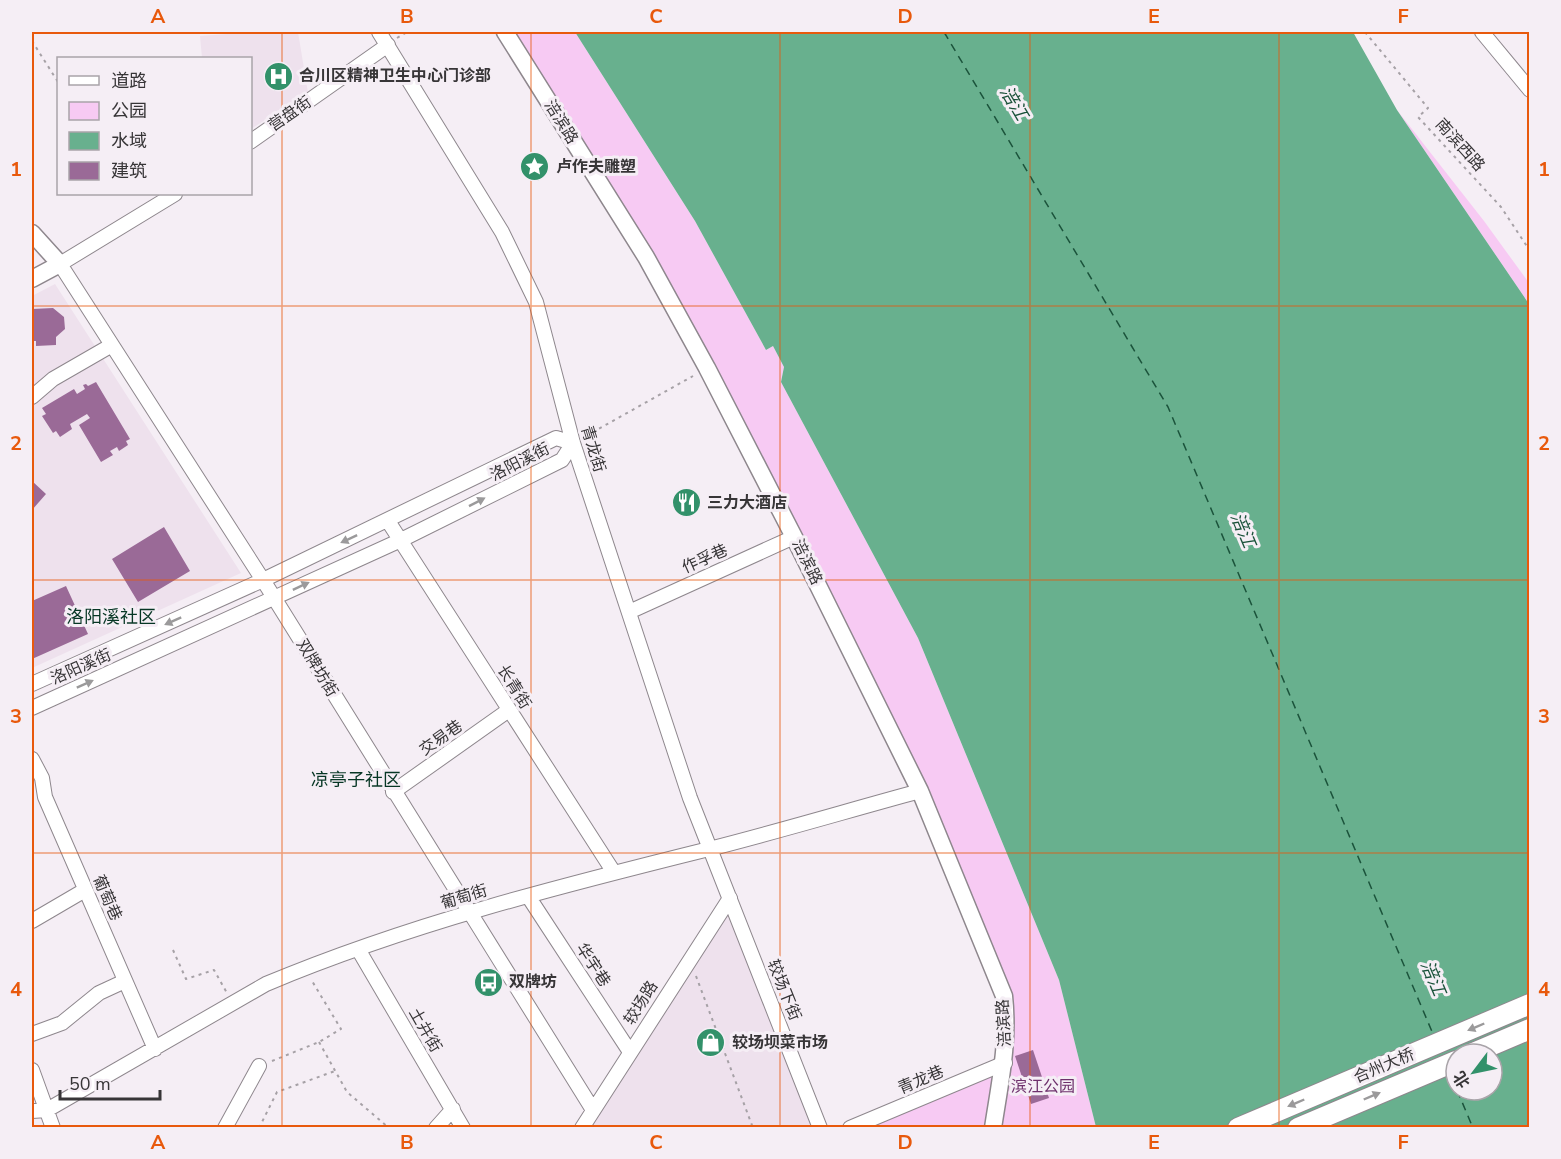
<svg xmlns="http://www.w3.org/2000/svg" width="1561" height="1159" viewBox="0 0 1561 1159" font-family="'Nunito Sans','Noto Sans SC',sans-serif">
	<rect width="100%" height="100%" fill="#f5eef5"/>
	<!-- built -->
	<path fill="#eee1ed" d="M254 32H298L308 93 251 129 250 58H202L200 36Z
		M55 284 241 573 32 668V296Z
		M730 898 820 1127 582 1128Z"/>
	<!-- green -->
	<path fill="#f7caf3" d="M505 32H575L695 221 766 350 773 346 784 367 781 382 918 638 1059 980 1096 1127H850L1005 1063 1008 1028 920 791 707 368Z
		M1397 110 1484 221 1529 283V304Z"/>
	<!-- water -->
	<path fill="#68b08e" fill-rule="evenodd" d="M575 32H1353L1397 110 1529 304V1127H1096L1059 980 918 638 781 382 784 367 773 346 766 350 695 221ZM1456 1054H1492V1090H1456Z"/>
	<g fill="none" stroke-linecap="round" stroke-linejoin="round">
		<!-- ferry -->
		<path stroke="#1b533b" stroke-width="1.5" stroke-dasharray="8 6" stroke-linecap="butt" d="M944 32 1168 407 1433 1034
			M1450 1074 1456 1088
			M1457 1090 1473 1128"/>
	</g>
	<!-- building -->
	<path fill="#9a6a97" d="M53 308 64 317 65 329 56 337V345L36 346V341H32V309Z
		M96 382 130 439 126 441 128 445 119 451 117 447 110 451 113 455 101 462 79 425 90 418 87 414 70 424 72 429 60 437 56 431 53 433 42 416 46 414 42 408 74 389 77 394 85 389 83 385 86 384 88 386Z
		M32 481 46 494 32 510Z
		M164 527 190 571 138 602 112 559Z
		M66 586 88 634 32 659V601Z
		M1033 1050 1049 1098 1031 1104 1015 1056Z"/>
	<g fill="none" stroke-linecap="round" stroke-linejoin="round">
		<defs>
			<path id="minor" d="M379 32 502 232 536 302 573 443 690 798 820 1128
				M1482 32 1530 90
				M250 142 388 45
				M175 194 60 264 268 588 593 1110
				M32 397 53 379 112 345
				M388 521 613 871
				M629 612 794 537
				M32 684 263 580 556 438 573 443 562 460 401 540 32 708
				M32 759 42 778 45 797 155 1049
				M393 792 509 710
				M528 896 630 1052
				M32 921 85 890
				M358 949 463 1128
				M32 1034 62 1023 99 993 125 981
				M32 1070 53 1128
				M32 1111 47 1110 266 984C409 924 560 886 709 849 780 831 850 810 920 791
				M225 1128 259 1066
				M436 1128 453 1109
				M582 1128 730 898
				M850 1128 1005 1063"/>
			<path id="major" d="M505 32 646 257 707 368 794 537 920 791 1004 996C1009 1042 1000 1082 993 1128
				M32 233 60 264 32 279"/>
			<path id="highway" d="M1471 1054 1530 1029
				M1238 1128 1530 1004
				M1298 1128 1456 1061"/>
		</defs>
		<!-- minor casing -->
		<use href="#minor" stroke="#8e878d" stroke-width="16"/>
		<!-- major casing -->
		<use href="#major" stroke="#8e878d" stroke-width="19"/>
		<!-- highway casing -->
		<use href="#highway" stroke="#8e878d" stroke-width="22"/>
		<!-- path -->
		<path stroke="#a6a1a6" stroke-width="2" stroke-dasharray="3 4.5" stroke-linecap="butt" d="M1365 32 1428 108 1418 117 1501 207 1530 251
			M397 38 407 32
			M32 41 58 82
			M586 436 693 376
			M173 950 186 979 214 970 227 993
			M696 976 753 1128
			M319 1042 347 1092 389 1128
			M272 1061 319 1042 341 1029 312 981
			M259 1128 277 1092 335 1071"/>
		<!-- minor -->
		<use href="#minor" stroke="#fff" stroke-width="14"/>
		<!-- major -->
		<use href="#major" stroke="#fff" stroke-width="16"/>
		<!-- highway -->
		<use href="#highway" stroke="#fff" stroke-width="20"/>
	</g>
	<!-- one-way arrows -->
	<defs><path id="oneway-solid" d="M-6-.8H1V-3.2L6.5 0L1 3.2V.8H-6Z" transform="scale(1.5)"/></defs>
	<g fill="#9b9a9b">
		<use href="#oneway-solid" transform="translate(477 502) rotate(-27)"/>
		<use href="#oneway-solid" transform="translate(349 539) rotate(155)"/>
		<use href="#oneway-solid" transform="translate(301 586) rotate(-25)"/>
		<use href="#oneway-solid" transform="translate(173 621) rotate(156)"/>
		<use href="#oneway-solid" transform="translate(85 684) rotate(-24)"/>
		<use href="#oneway-solid" transform="translate(1476 1027) rotate(157)"/>
		<use href="#oneway-solid" transform="translate(1372 1096) rotate(-23)"/>
		<use href="#oneway-solid" transform="translate(1296 1103) rotate(157)"/>
	</g>
	<!-- grid -->
	<path fill="none" stroke="#e8590c" stroke-width="1.5" stroke-opacity="0.55" d="M282 32V1128M531 32V1128M780 32V1128M1030 32V1128M1279 32V1128M32 306H1530M32 580H1530M32 853H1530"/>
	<!-- icons -->
	<defs>
		<symbol id="hospital-disc" viewBox="-11 -11 22 22"><circle r="9.5" fill="#32916a" stroke="#f5eef5"/><path d="M-5-5h3v3.5h4V-5h3V5h-3V1.5h-4V5h-3Z" fill="#fff"/></symbol>
		<symbol id="sight-disc" viewBox="-11 -11 22 22"><circle r="9.5" fill="#32916a" stroke="#f5eef5"/><path d="M0-6L1.8-2.2L6-1.7L2.9 1.2L3.7 5.4L0 3.3L-3.7 5.4L-2.9 1.2L-6-1.7L-1.8-2.2Z" fill="#fff"/></symbol>
		<symbol id="restaurant-disc" viewBox="-11 -11 22 22"><circle r="9.5" fill="#32916a" stroke="#f5eef5"/><path d="M-5-6h1v4h1v-4h1v4h1v-4h1v5L-1.5 .5V6h-2V.5L-5-1ZM5-6V6H3V1.5H1.5Q1.5-4 5-6Z" fill="#fff"/></symbol>
		<symbol id="bus-disc" viewBox="-11 -11 22 22"><circle r="9.5" fill="#32916a" stroke="#f5eef5"/><path d="M-5-6H5V4H4V6H2V4H-2V6H-4V4H-5ZM-3.5-4V0h7V-4ZM-3.5 1.2v1.5H-2V1.2ZM2 1.2v1.5H3.5V1.2Z" fill="#fff"/></symbol>
		<symbol id="shop-disc" viewBox="-11 -11 22 22"><circle r="9.5" fill="#32916a" stroke="#f5eef5"/><path d="M-5-2.5h2.3a2.7 3.5 0 0 1 5.4 0H5L5.5 6h-11ZM-1.5-2.5h3a1.5 2.3 0 0 0-3 0Z" fill="#fff"/></symbol>
	</defs>
	<g fill-rule="evenodd">
		<use href="#hospital-disc" x="262" y="60" width="33" height="33"/>
		<use href="#sight-disc" x="518" y="150" width="33" height="33"/>
		<use href="#restaurant-disc" x="670" y="486" width="33" height="33"/>
		<use href="#bus-disc" x="472" y="966" width="33" height="33"/>
		<use href="#shop-disc" x="694" y="1026" width="33" height="33"/>
	</g>
	<g text-anchor="middle" dominant-baseline="central" stroke-width="6" stroke-linejoin="round" paint-order="stroke">
		<!-- poi labels -->
		<g font-size="16" font-weight="bold" fill="#373537" stroke="#f5eef5" text-anchor="start">
			<text x="299" y="76">合川区精神卫生中心门诊部</text>
			<text x="556" y="167">卢作夫雕塑</text>
			<text x="707" y="503">三力大酒店</text>
			<text x="509" y="982">双牌坊</text>
			<text x="732" y="1043">较场坝菜市场</text>
		</g>
		<!-- street labels -->
		<g font-size="16" fill="#373537" stroke="#f5eef5">
			<text transform="translate(290 114) rotate(-35)">营盘街</text>
			<text transform="translate(561 122) rotate(58)">涪滨路</text>
			<text transform="translate(1460 145) rotate(48)">南滨西路</text>
			<text transform="translate(593 449) rotate(73)">青龙街</text>
			<text transform="translate(520 462) rotate(-27)">洛阳溪街</text>
			<text transform="translate(705 559) rotate(-24)">作孚巷</text>
			<text transform="translate(807 562) rotate(64)">涪滨路</text>
			<text transform="translate(81 667) rotate(-24)">洛阳溪街</text>
			<text transform="translate(317 668) rotate(59)">双牌坊街</text>
			<text transform="translate(514 687) rotate(58)">长青街</text>
			<text transform="translate(441 738) rotate(-35)">交易巷</text>
			<text transform="translate(464 897) rotate(-17)">葡萄街</text>
			<text transform="translate(107 898) rotate(66)">葡萄巷</text>
			<text transform="translate(593 965) rotate(57)">华宇巷</text>
			<text transform="translate(784 990) rotate(68)">较场下街</text>
			<text transform="translate(641 1003) rotate(-58)">较场路</text>
			<text transform="translate(1004 1023) rotate(-93)">涪滨路</text>
			<text transform="translate(425 1030) rotate(60)">土井街</text>
			<text transform="translate(1384 1066) rotate(-23)">合州大桥</text>
			<text transform="translate(921 1080) rotate(-23)">青龙巷</text>
		</g>
		<!-- park labels -->
		<g font-size="16" fill="#6e306c" stroke="#f5eef5">
			<text x="1043" y="1087">滨江公园</text>
		</g>
		<!-- water labels -->
		<g font-size="18" font-style="italic" fill="#1b533b" stroke="#f5eef5">
			<text transform="translate(1014 103) rotate(59)">涪江</text>
			<text transform="translate(1243 530) rotate(67)">涪江</text>
			<text transform="translate(1433 978) rotate(67)">涪江</text>
		</g>
		<!-- neighbourhood labels -->
		<g font-size="18" fill="#063624" stroke="#f5eef5">
			<text x="111" y="617">洛阳溪社区</text>
			<text x="356" y="780">凉亭子社区</text>
		</g>
	</g>
	<!-- border -->
	<rect width="1561" height="1159" fill="none" stroke="#f5eef5" stroke-width="66"/>
	<!-- legend -->
	<rect x="57" y="57" width="195" height="138" fill="#f5eef5" stroke="#a9a4a9" stroke-width="1.5"/>
	<rect x="69" y="76" width="30" height="9" fill="#ffffff" stroke="#a9a4a9" stroke-width="1.5"/>
	<text x="111" y="87" font-size="18" fill="#373537">道路</text>
	<rect x="69" y="102" width="30" height="18" fill="#f7caf3" stroke="#a9a4a9" stroke-width="1.5"/>
	<text x="111" y="117" font-size="18" fill="#373537">公园</text>
	<rect x="69" y="132" width="30" height="18" fill="#68b08e" stroke="#a9a4a9" stroke-width="1.5"/>
	<text x="111" y="147" font-size="18" fill="#373537">水域</text>
	<rect x="69" y="162" width="30" height="18" fill="#9a6a97" stroke="#a9a4a9" stroke-width="1.5"/>
	<text x="111" y="177" font-size="18" fill="#373537">建筑</text>
	<!-- north arrow -->
	<g transform="translate(1474 1072) rotate(238)"><circle r="28" fill="#f5eef5" stroke="#a9a4a9" stroke-width="1.5"/>
	<path d="M0-4.5L10 22L0 15L-10 22Z" fill="#32916a"/>
	<text y="-9" font-size="16" font-weight="bold" text-anchor="middle" fill="#373537">北</text>
	</g>
	<!-- scale -->
	<path d="M60 1090v9h100v-9" fill="none" stroke="#373537" stroke-width="3"/>
	<text x="69" y="1090" font-size="18" fill="#373537" stroke="#f5eef5" stroke-width="4.5" paint-order="stroke">50 m</text>
	<rect x="33" y="33" width="1495" height="1093" fill="none" stroke="#e8590c" stroke-width="2"/>
	<g font-size="20" text-anchor="middle" font-weight="bold" fill="#e8590c">
		<text x="158" y="23">A</text>
		<text x="407" y="23">B</text>
		<text x="656" y="23">C</text>
		<text x="905" y="23">D</text>
		<text x="1154" y="23">E</text>
		<text x="1403" y="23">F</text>
		<text x="16" y="176">1</text>
		<text x="1544" y="176">1</text>
		<text x="16" y="450">2</text>
		<text x="1544" y="450">2</text>
		<text x="16" y="723">3</text>
		<text x="1544" y="723">3</text>
		<text x="16" y="996">4</text>
		<text x="1544" y="996">4</text>
		<text x="158" y="1149">A</text>
		<text x="407" y="1149">B</text>
		<text x="656" y="1149">C</text>
		<text x="905" y="1149">D</text>
		<text x="1154" y="1149">E</text>
		<text x="1403" y="1149">F</text>
	</g>
</svg>
